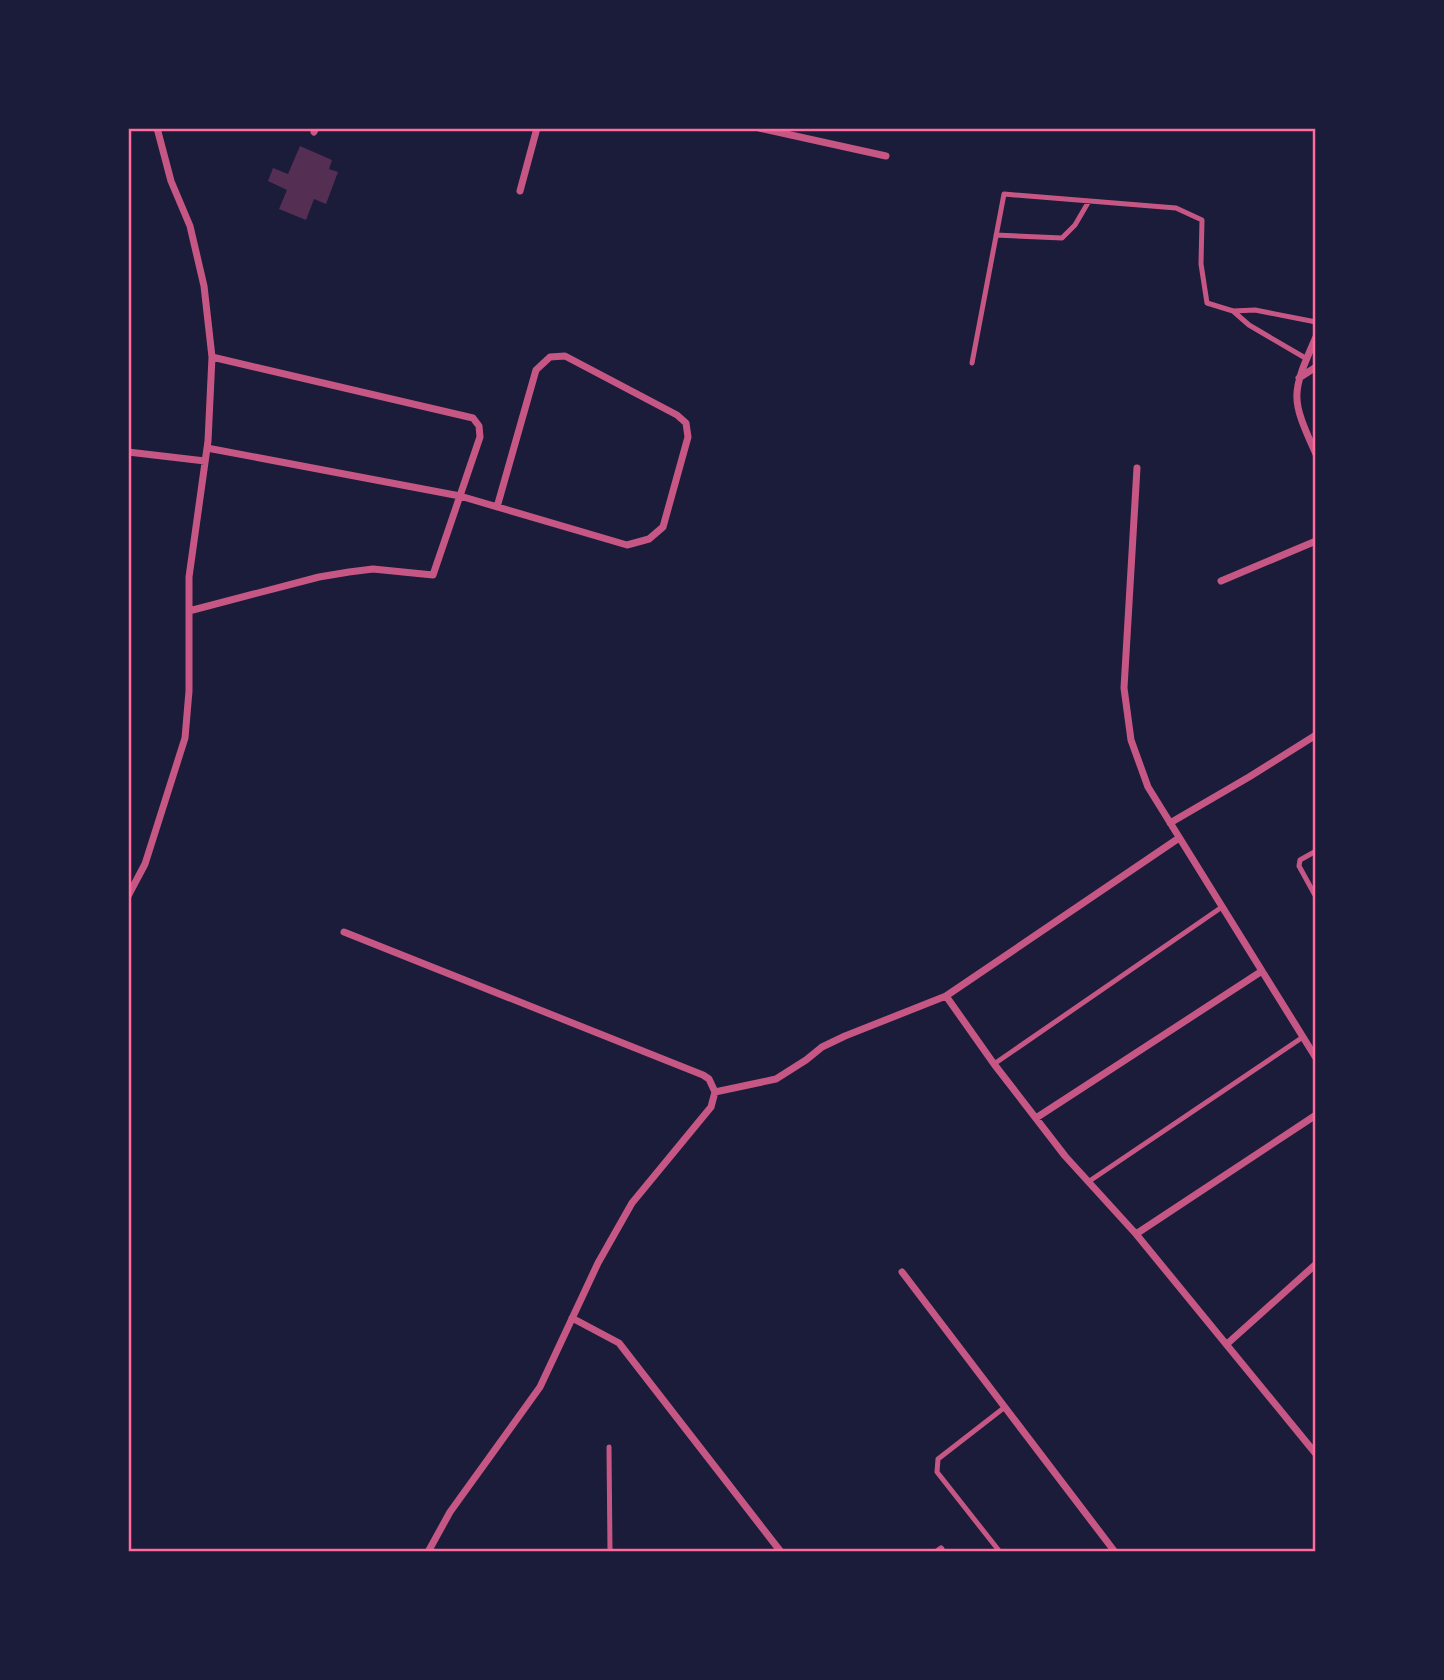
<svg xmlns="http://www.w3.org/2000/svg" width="1444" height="1680" viewBox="0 0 1444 1680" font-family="'Playfair Display',serif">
	<rect width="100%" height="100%" fill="#1b1b3a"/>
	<!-- building -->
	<path fill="#542f53" d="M300 146 332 160 329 169 338 172 326 204 314 199 306 220 279 209 287 190 268 181 273 168 288 174Z"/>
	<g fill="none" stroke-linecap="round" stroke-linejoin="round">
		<!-- service -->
		<path stroke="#c65784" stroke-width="5" d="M996 235 1062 238 1075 225 1089 201
			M1233 311 1249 325 1307 359
			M972 363 1004 194 1176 208 1202 220 1201 264 1207 303 1233 311 1255 310 1316 322
			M1316 851 1300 860 1299 866 1316 897
			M994 1064 1222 907
			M1088 1182 1303 1037
			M609 1447 610 1552
			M1000 1552 937 1472 938 1459 1005 1407"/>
		<!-- minor -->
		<path stroke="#c65784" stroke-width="7" d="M759 128 886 156
			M314 132 316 128
			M520 191 537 128
			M1316 337C1291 394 1290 397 1316 454
			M1299 378 1316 367
			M207 448 460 496 627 545 649 539 663 527 688 437 686 423 677 415 565 356 550 357 536 370 497 507
			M128 452 205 461
			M1137 468 1124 688 1131 740 1148 787 1316 1058
			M1221 581 1316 541
			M189 611 319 577 349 572 373 569 433 575 480 437 479 426 473 418 212 357
			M1170 823 1249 777 1316 735
			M128 896 145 864 185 738 189 691V577L208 441 212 357 204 286 190 226 171 181 157 128
			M344 932 703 1075 709 1079 715 1092 711 1107 632 1203 598 1263 540 1387 450 1512 428 1552
			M946 996 994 1064 1065 1156 1136 1234 1316 1454
			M715 1092 776 1079 806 1060 822 1047 845 1036 946 996 1179 838
			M1036 1118 1262 971
			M1136 1234 1316 1115
			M902 1272 1115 1552
			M572 1318 619 1343 781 1552
			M1227 1344 1316 1264
			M937 1552 941 1549"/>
	</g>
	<!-- border -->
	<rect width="1444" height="1680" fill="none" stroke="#1b1b3a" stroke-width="259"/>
	<rect x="130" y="130" width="1184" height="1420" fill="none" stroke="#ff6b9d" stroke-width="2.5"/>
</svg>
